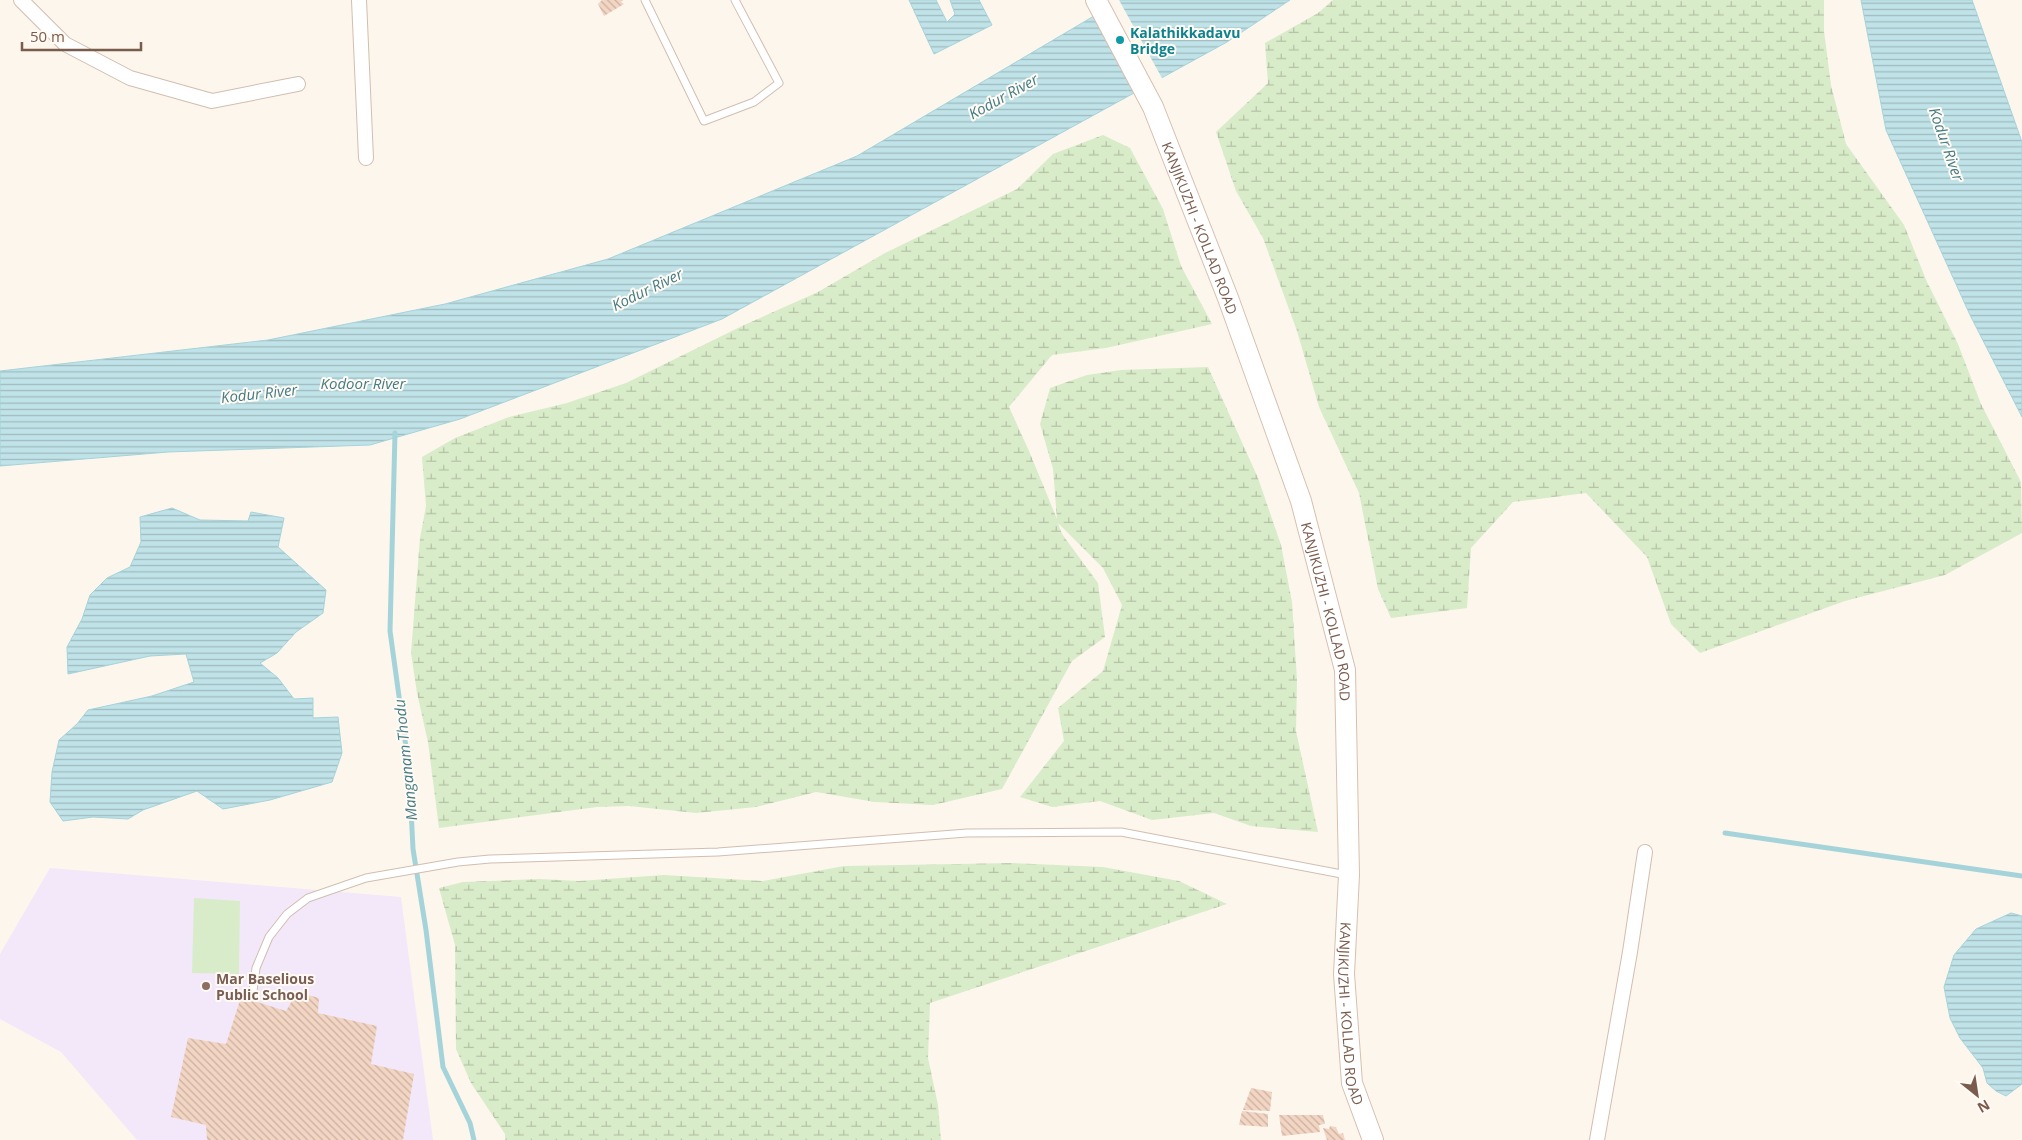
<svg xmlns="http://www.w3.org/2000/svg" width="2022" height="1140" viewBox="0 0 2022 1140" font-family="'Open Sans',sans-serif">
	<defs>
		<pattern id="wetland-marsh" width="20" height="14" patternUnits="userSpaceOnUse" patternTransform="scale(1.25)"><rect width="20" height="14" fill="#d8ecc9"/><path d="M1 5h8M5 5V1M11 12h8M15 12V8" fill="none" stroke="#b4c2a5"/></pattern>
		<pattern id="water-rules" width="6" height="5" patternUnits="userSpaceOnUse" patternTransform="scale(1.25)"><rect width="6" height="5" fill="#bfe3e8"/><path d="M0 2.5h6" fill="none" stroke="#a0bbbe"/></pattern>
		<pattern id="building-back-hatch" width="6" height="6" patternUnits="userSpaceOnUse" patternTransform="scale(1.25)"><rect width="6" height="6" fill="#f3d5c3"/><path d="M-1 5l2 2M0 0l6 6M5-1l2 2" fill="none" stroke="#cab0a1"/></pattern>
	</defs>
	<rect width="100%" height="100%" fill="#fdf6ec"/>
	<!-- education -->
	<path fill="#f3e8fa" d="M50 868 401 897 433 1140H137L61 1052 0 1019V954Z"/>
	<!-- wetland -->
	<path fill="url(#wetland-marsh)" d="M1333 0H1824V31L1831 85 1846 144 1904 225 1927 282 1958 344 1981 404 2021 482 2022 533 1945 575 1845 601 1700 653 1671 624 1647 557 1586 493 1513 502 1471 548 1467 608 1391 618 1378 589 1359 493 1319 407 1297 331 1263 238 1236 191 1216 132 1268 83 1265 43 1318 13Z
		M1103 135 1130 148 1163 209 1181 266 1212 324 1106 348 1052 355 1009 407 1029 451 1057 519 1053 469 1040 424 1050 388 1087 375 1121 370 1208 367 1258 478 1281 545 1292 602 1297 680 1296 731 1318 832 1251 826 1214 813 1152 820 1100 801 1052 807 1020 797 1064 741 1058 708 1103 671 1122 605 1103 568 1058 523 1062 534 1098 583 1105 637 1072 661 1002 789 933 805 875 802 816 792 756 807 696 813 629 806 597 807 439 828 428 742 417 693 411 653 420 538 426 506 422 457 455 438 509 417 567 403 626 383 742 326 818 292 885 253 1017 189 1053 154Z
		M1013 863 1103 867 1179 881 1227 904 930 1003 928 1058 938 1105 941 1140H505V1134L471 1083 456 1049 455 945 439 888 463 882 539 879 579 881 664 875 763 881 844 866Z"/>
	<!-- pitch -->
	<path fill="#d8ecc9" d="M194 898 240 901 239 974 192 973Z"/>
	<!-- water -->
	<path fill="url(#water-rules)" stroke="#a5d3da" d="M909 0H936L947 22 955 14 950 0H979L992 25 934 54Z
		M1121 0H1290L1227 42 722 319 460 419 370 445 168 452 0 466V371L268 340 445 304 608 259 857 156Z
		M1861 0H1972L2022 142V417L1970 315 1886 130Z
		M172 508 200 520 248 521 251 512 284 518 278 547 326 590 323 613 296 632 277 653 260 663 278 678 294 699 313 698V718L338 717 342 753 332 782 270 800 223 809 197 791 143 810 128 819 93 817 63 821 50 802 52 772 59 740 77 724 88 710 152 696 194 682 186 654 150 656 68 674 67 647 82 619 90 595 107 578 130 567 141 542 140 517Z
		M2011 913 2022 916V1084L2006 1096 1996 1091 1987 1083 1983 1068 1960 1038 1950 1018 1944 987 1954 955 1976 929Z"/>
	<!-- pier -->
	<path fill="#fdf6ec" d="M1116 0H1119L1163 80 1139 93 1096 12Z"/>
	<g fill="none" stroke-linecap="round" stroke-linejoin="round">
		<!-- stream -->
		<path stroke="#a5d3da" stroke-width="5" d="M395 433 390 631 409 769 413 849 426 930 443 1067 470 1123 474 1140
			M1725 833 2022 876"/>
	</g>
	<!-- building -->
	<path fill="url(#building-back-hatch)" d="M602 0H623L621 2 624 4 604 16 598 4Z
		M297 992 319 998 318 1013 377 1026 371 1064 414 1074 403 1140H207L206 1125 171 1117 188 1038 226 1044 241 997 286 1011Z
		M1251 1088 1272 1092 1270 1111 1243 1110Z
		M1242 1111 1268 1114V1127L1239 1125Z
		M1279 1115H1323L1325 1124 1319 1125 1320 1132 1282 1136Z
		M1330 1126 1336 1127 1339 1134 1343 1133 1345 1140H1327L1323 1128 1329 1129Z"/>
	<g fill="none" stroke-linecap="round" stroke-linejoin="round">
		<defs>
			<path id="lane" d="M645 0 704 121 754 102 779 83 735 0
				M253 991 256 968 269 937 287 914 308 898 366 878 458 862 490 859 718 852 967 833 1121 832 1347 875"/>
			<path id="street" d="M21 0 65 44 130 78 212 101 298 84
				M359 0 366 158
				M1597 1140 1630 952 1645 852"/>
			<g id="secondary">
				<path id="s1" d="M1096 0 1153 107 1228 298 1301 501 1345 670 1349 875 1344 974 1352 1083 1373 1140"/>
			</g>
		</defs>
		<!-- lane casing -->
		<use href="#lane" stroke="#d1beb0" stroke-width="9"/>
		<!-- street casing -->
		<use href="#street" stroke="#d1beb0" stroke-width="16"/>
		<!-- secondary casing -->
		<use href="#secondary" stroke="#d6c0b0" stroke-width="22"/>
		<!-- lane -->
		<use href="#lane" stroke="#fff" stroke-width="7"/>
		<!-- street -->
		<use href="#street" stroke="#fff" stroke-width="14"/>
		<!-- secondary -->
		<use href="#secondary" stroke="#fff" stroke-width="20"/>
	</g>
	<!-- markers -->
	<circle fill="#0f9aa8" stroke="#fffaf3" stroke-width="2" cx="1120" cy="40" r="5"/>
	<circle fill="#8d6e63" stroke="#fffaf3" stroke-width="2" cx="206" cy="986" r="5"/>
	<g text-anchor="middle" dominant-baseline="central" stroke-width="4" stroke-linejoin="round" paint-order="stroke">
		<!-- culture labels -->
		<g font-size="14" font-weight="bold" fill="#0d838f" stroke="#fffaf3" text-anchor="start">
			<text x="1130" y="32">Kalathikkadavu<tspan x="1130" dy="16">Bridge</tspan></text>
		</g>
		<!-- street labels -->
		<g font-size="14" fill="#7a5c4d" stroke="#fffaf3">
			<text stroke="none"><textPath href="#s1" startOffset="251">KANJIKUZHI - KOLLAD ROAD</textPath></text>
			<text stroke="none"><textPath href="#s1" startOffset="656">KANJIKUZHI - KOLLAD ROAD</textPath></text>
			<text stroke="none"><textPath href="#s1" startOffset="1061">KANJIKUZHI - KOLLAD ROAD</textPath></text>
		</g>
		<!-- education labels -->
		<g font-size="14" font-weight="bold" fill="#785e54" stroke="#fffaf3" text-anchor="start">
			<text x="216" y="978">Mar Baselious<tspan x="216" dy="16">Public School</tspan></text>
		</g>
		<!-- water labels -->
		<g font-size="15" font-style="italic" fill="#437c86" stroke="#fffaf3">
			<text transform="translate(1003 96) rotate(-29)">Kodur River</text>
			<text transform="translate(1947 144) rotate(71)">Kodur River</text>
			<text transform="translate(647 289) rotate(-26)">Kodur River</text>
			<text x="363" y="383">Kodoor River</text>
			<text transform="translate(259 393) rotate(-6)">Kodur River</text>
			<text transform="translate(405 760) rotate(-96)">Manganam Thodu</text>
		</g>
	</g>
	<!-- north arrow -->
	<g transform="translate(1977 1095) rotate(150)" stroke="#fffaf3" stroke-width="4" paint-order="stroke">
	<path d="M0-4L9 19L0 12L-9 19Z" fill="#7a5c4d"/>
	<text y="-8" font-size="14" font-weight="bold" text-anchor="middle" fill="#7a5c4d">N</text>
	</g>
	<!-- scale -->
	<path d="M22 42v8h119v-8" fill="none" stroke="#7a5c4d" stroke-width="2.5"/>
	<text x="30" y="42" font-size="15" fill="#7a5c4d" stroke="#fffaf3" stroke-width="4" paint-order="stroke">50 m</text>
</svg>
